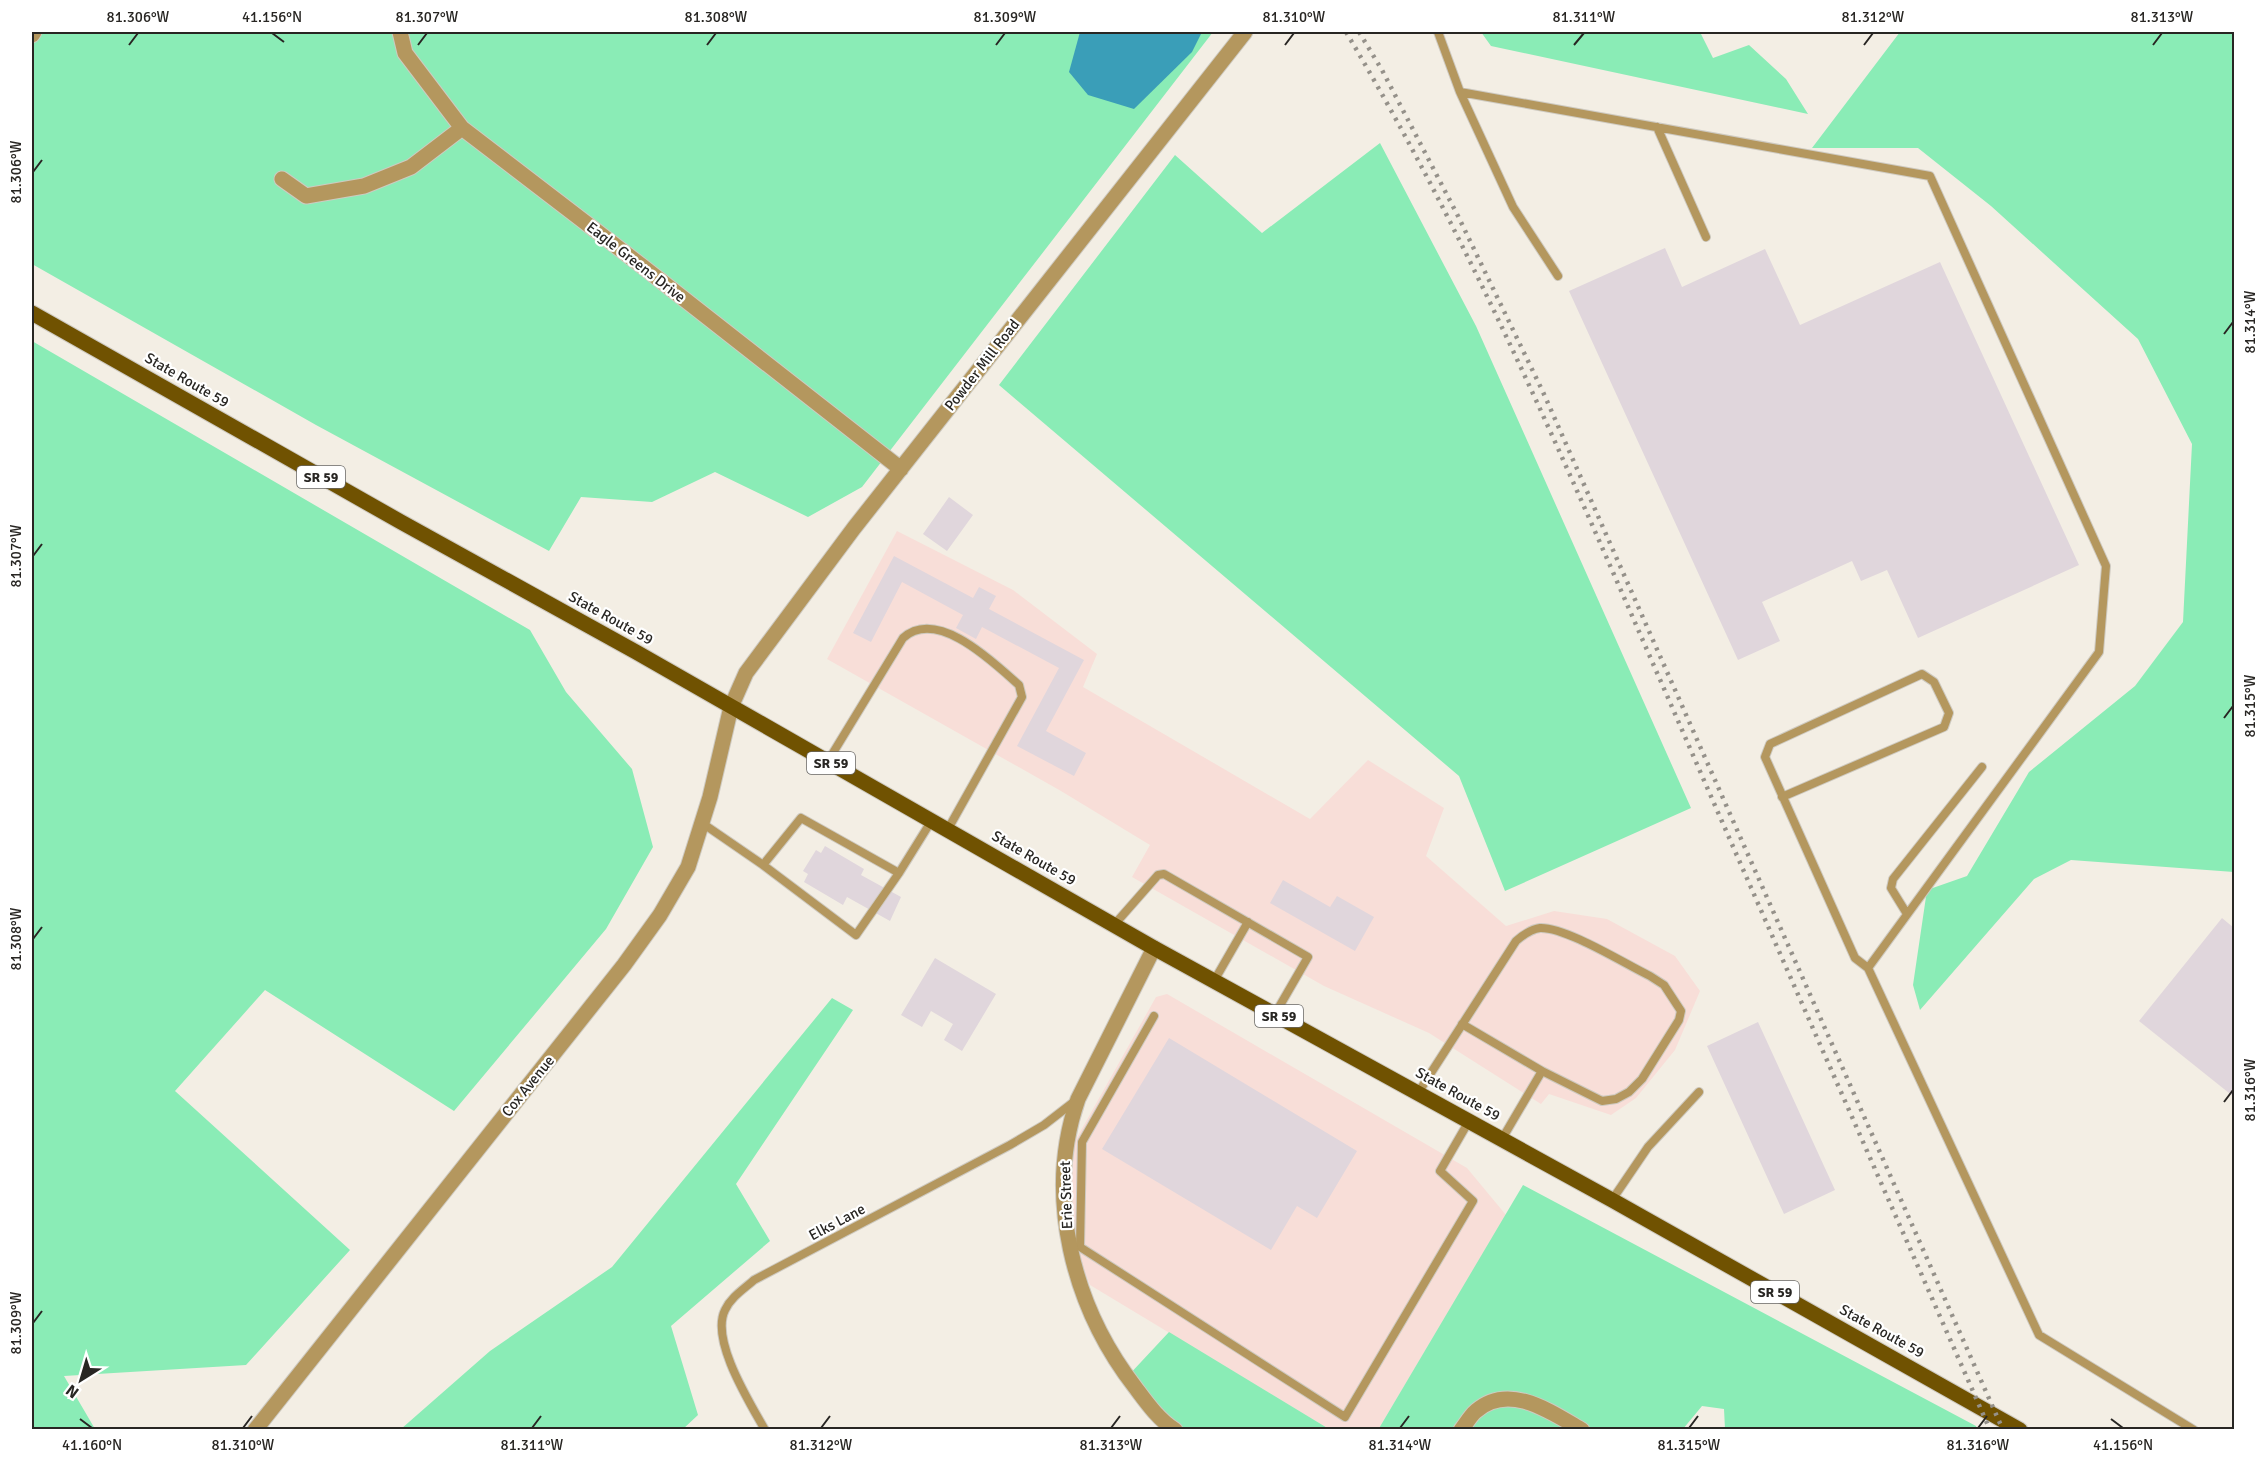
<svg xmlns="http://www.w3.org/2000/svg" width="2266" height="1461" viewBox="0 0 2266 1461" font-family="Signika,sans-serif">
	<rect width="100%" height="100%" fill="#f3eee4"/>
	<!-- commercial -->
	<path fill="#f8ded8" d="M897 531 1013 590 1097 654 1083 687 1310 819 1368 760 1444 808 1426 856 1506 926 1554 911 1607 919 1675 956 1700 991 1675 1050 1636 1098 1611 1115 1549 1094 1541 1104 1429 1033 1324 986 1132 877 1150 845 1061 791 827 659Z
		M1167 994 1467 1168 1506 1215 1378 1430 1329 1429 1090 1285 1067 1229 1075 1141 1156 997Z"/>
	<!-- green -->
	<path fill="#8aecb6" d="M32 32H1213L862 487 808 517 715 472 652 502 581 497 549 551 316 425 32 264Z
		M1481 32H1700L1713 58 1749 45 1786 79 1808 114 1491 46Z
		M1900 32H2234V872L2071 860 2034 879 1920 1010 1913 985 1927 890 1967 876 2029 772 2135 686 2183 622 2192 444 2138 339 1991 206 1918 148H1812Z
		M1380 143 1476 326 1691 808 1505 891 1459 776 999 385 1175 155 1262 233Z
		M32 341 530 630 566 692 632 769 653 847 606 929 454 1111 265 990 175 1091 350 1250 246 1365 64 1376 95 1429H32Z
		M832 998 853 1010 736 1184 770 1241 671 1326 698 1415 683 1429H401L490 1351 612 1267Z
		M1523 1185 1976 1426 1977 1429H1725L1724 1409 1702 1406 1683 1429 1476 1430 1467 1423 1461 1429 1378 1430Z
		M1169 1332 1329 1429H1175L1127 1377Z"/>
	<!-- water -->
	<path fill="#3a9eb8" d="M1080 32H1202L1192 52 1134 109 1088 95 1069 72Z"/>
	<!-- building -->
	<path fill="#e0d6dc" d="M1665 248 1682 287 1765 249 1800 325 1940 262 2079 565 1918 638 1887 570 1861 581 1852 561 1762 602 1780 641 1738 660 1569 291Z
		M949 497 973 515 947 551 923 534Z
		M894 556 973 598 979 587 996 596 989 609 1084 660 1046 731 1086 753 1074 776 1017 746 1059 668 982 627 976 639 956 628 963 615 902 582 871 642 853 633Z
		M825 846 864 869 861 875 901 897 890 921 847 897 843 905 804 882 808 874 803 871 816 850 821 853Z
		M1283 880 1330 907 1337 896 1374 917 1355 951 1270 903Z
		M2222 918 2234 928V1097L2139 1021Z
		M935 958 996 994 962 1051 944 1040 953 1024 931 1011 922 1027 901 1015Z
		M1758 1022 1835 1190 1784 1214 1707 1046Z
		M1169 1038 1357 1151 1317 1218 1297 1206 1271 1250 1102 1149Z"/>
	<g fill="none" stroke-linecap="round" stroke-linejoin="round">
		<defs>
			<path id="lane" d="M1438 32 1460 92 1930 176 2106 566 2099 652 1868 968 2039 1335 2194 1430
				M1460 92 1513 207 1558 276
				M1657 127 1706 237
				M828 761 903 638C937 607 993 662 1019 685L1022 697 948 829
				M1782 797 1944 727 1949 713 1934 682 1922 674 1770 744 1765 757 1855 958 1868 968
				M702 823 763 865 801 818 899 873
				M763 865 856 935 899 873 932 820
				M1907 914 1891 888 1893 879 1982 767
				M1114 925 1158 875 1164 874 1308 957 1275 1014
				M1214 981 1248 922
				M1154 1016 1082 1142 1080 1247 1345 1417 1473 1201 1440 1171 1469 1121
				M1418 1093 1516 941C1523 935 1531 929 1540 928 1566 927 1625 964 1650 976L1664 985 1681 1011 1679 1020 1642 1079 1629 1092 1616 1099 1602 1101 1542 1071 1462 1024
				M1502 1139 1542 1071
				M1612 1200 1648 1147 1699 1092
				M765 1430C750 1403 710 1340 725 1310 731 1297 744 1289 754 1280L1010 1145 1044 1125 1075 1101"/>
			<path id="street" d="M400 32 405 53 462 128 642 266 901 469
				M32 35 34 32
				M282 179 306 196 364 186 411 167 462 128
				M1154 948 1078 1099C1044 1196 1073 1307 1135 1387 1147 1403 1158 1419 1175 1430
				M255 1430 624 965 660 915 688 867 710 797 731 707 746 673 854 528 1245 32
				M1461 1430C1466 1424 1470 1416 1476 1411 1509 1382 1551 1412 1582 1430"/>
			<path id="primary" d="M32 313 401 522 636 652 1154 948 1612 1200 2020 1430"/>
		</defs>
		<!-- lane casing -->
		<use href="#lane" stroke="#cecac1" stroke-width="10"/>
		<!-- street casing -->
		<use href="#street" stroke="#cecac1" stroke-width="17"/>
		<!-- primary casing -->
		<use href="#primary" stroke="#cecac1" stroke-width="17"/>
		<!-- lane -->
		<use href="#lane" stroke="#b4975e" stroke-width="8"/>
		<!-- street -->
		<use href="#street" stroke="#b4975e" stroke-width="15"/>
		<!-- primary -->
		<use href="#primary" stroke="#705201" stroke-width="15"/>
		<!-- rail -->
		<path stroke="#95918a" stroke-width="4.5" stroke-dasharray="3 6" stroke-linecap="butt" d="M1346 32C1474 247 1572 479 1672 707 1777 948 1884 1189 1990 1430
			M1359 32 1382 70 1458 216 1543 392 2003 1430"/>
	</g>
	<!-- ticks -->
	<path fill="none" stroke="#282623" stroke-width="2" d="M272 33 284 42M129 45 138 33M418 45 427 33M707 45 716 33M996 45 1005 33M1285 45 1294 33M1574 45 1584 33M1864 45 1873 33M2153 45 2162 33M33 172 42 160M2224 334 2233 322M33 556 42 544M2224 718 2233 706M33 939 42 927M2224 1102 2233 1090M33 1323 42 1311M80 1419 92 1428M2111 1419 2123 1428M243 1428 252 1416M532 1428 541 1416M821 1428 830 1416M1111 1428 1120 1416M1400 1428 1409 1416M1689 1428 1698 1416M1978 1428 1987 1416"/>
	<g text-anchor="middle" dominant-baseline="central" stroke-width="4.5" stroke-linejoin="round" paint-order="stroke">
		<!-- shield labels -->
		<g fill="#fff" stroke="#686765" stroke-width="1.5">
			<rect x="297" y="466" width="48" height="22" rx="4.5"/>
			<rect x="807" y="752" width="48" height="22" rx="4.5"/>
			<rect x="1255" y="1005" width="48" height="22" rx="4.5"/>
			<rect x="1751" y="1281" width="48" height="22" rx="4.5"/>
		</g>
		<g font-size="14" font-weight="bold" fill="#282623">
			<text x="321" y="477">SR 59</text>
			<text x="831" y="763">SR 59</text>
			<text x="1279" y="1016">SR 59</text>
			<text x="1775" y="1292">SR 59</text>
		</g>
		<!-- street labels -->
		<g font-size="15" fill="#282623" stroke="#fff">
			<text transform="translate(636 262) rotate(38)">Eagle Greens Drive</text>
			<text transform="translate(982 365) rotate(-52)">Powder Mill Road</text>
			<text transform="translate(187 380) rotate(30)">State Route 59</text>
			<text transform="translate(611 618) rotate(29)">State Route 59</text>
			<text transform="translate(1034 858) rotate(30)">State Route 59</text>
			<text transform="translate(528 1086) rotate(-51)">Cox Avenue</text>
			<text transform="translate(1458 1094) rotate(29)">State Route 59</text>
			<text transform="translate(1066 1195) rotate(-92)">Erie Street</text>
			<text transform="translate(837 1222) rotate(-28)">Elks Lane</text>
			<text transform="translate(1882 1331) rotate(29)">State Route 59</text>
		</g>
	</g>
	<!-- border -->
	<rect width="2266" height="1461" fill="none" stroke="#ffffff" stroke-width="66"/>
	<!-- north arrow -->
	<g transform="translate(81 1380) rotate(217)" stroke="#ffffff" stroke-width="4.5" paint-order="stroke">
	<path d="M0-4.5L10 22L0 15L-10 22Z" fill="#282623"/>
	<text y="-9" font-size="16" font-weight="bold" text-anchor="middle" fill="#282623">N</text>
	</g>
	<rect x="33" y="33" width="2200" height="1395" fill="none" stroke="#282623" stroke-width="2"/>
	<g font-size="15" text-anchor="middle" fill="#282623">
		<text x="138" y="22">81.306°W</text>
		<text x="272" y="22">41.156°N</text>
		<text x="427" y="22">81.307°W</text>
		<text x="716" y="22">81.308°W</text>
		<text x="1005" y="22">81.309°W</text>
		<text x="1294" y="22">81.310°W</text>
		<text x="1584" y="22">81.311°W</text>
		<text x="1873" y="22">81.312°W</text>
		<text x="2162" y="22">81.313°W</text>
		<text transform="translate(16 172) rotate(-90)" y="5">81.306°W</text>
		<text transform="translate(2250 322) rotate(-90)" y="5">81.314°W</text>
		<text transform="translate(16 556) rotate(-90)" y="5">81.307°W</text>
		<text transform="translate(2250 706) rotate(-90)" y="5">81.315°W</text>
		<text transform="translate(16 939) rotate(-90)" y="5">81.308°W</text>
		<text transform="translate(2250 1090) rotate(-90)" y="5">81.316°W</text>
		<text transform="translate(16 1323) rotate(-90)" y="5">81.309°W</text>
		<text x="92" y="1450">41.160°N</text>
		<text x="243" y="1450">81.310°W</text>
		<text x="532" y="1450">81.311°W</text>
		<text x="821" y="1450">81.312°W</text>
		<text x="1111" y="1450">81.313°W</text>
		<text x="1400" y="1450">81.314°W</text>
		<text x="1689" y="1450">81.315°W</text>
		<text x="1978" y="1450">81.316°W</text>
		<text x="2123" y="1450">41.156°N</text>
	</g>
</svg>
